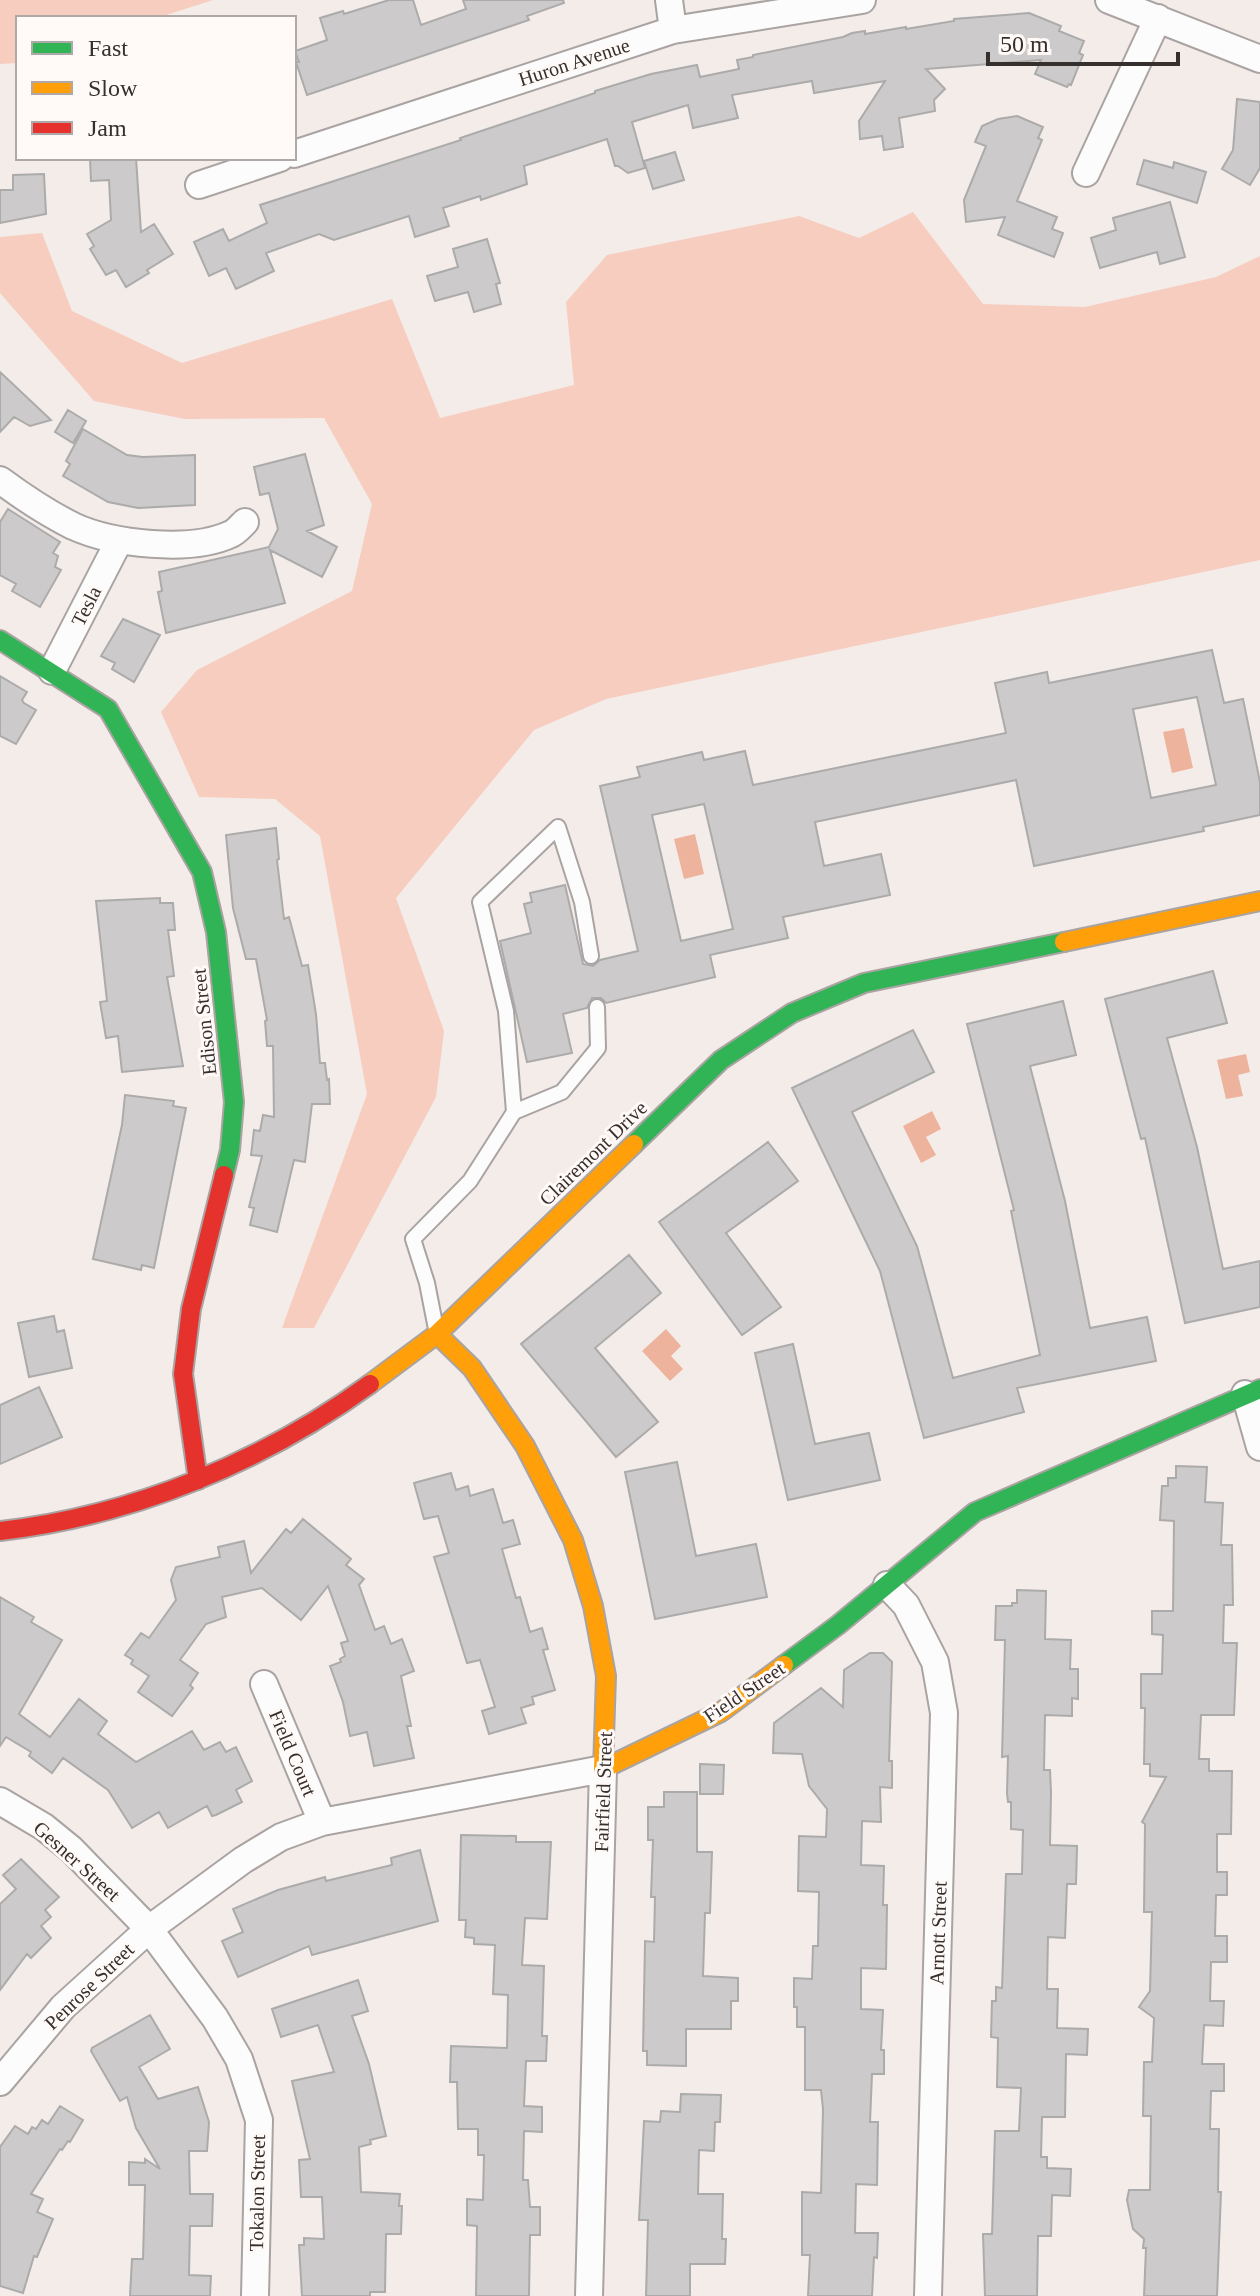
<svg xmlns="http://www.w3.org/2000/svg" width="1260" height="2296" viewBox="0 0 1260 2296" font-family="'Times New Roman',serif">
	<rect width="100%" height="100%" fill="#f4ece9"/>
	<!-- green -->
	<path fill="#f6cdbf" d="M0 0H213L157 18H18V63L0 64Z
		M913 212 983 304 1085 307 1216 277 1260 256V560L606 699 534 730 396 898 444 1031 436 1097 314 1328H282L367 1094 320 836 275 799 199 797 161 712 197 670 352 591 372 504 324 418 185 419 94 401 0 293V237L42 233 72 311 182 363 392 299 440 418 574 385 566 302 607 255 799 216 859 238Z"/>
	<!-- water -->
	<path fill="#edb39d" d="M1184 728 1193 768 1172 773 1163 732Z
		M695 834 704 874 684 879 674 839Z
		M1246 1054 1250 1072 1238 1075 1243 1096 1226 1099 1217 1060Z
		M932 1111 941 1129 926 1137 936 1155 921 1163 903 1126Z
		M666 1329 681 1346 671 1356 683 1369 670 1381 642 1351Z"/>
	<!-- building -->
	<path fill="#cccacb" stroke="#acabab" stroke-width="2" fill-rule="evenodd" d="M389 0H413L421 25 466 9 463 0H563L564 3 527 16 529 20 307 95 296 62H299L295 51 327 40 320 18 343 11 344 14Z
		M1029 13 1061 26 1059 31 1084 41 1079 53 1083 55 1071 85 1069 84 1067 87 1035 74 1041 60 926 69 945 89 934 100 935 111 899 118 903 147 884 150 882 136 860 139 859 121 885 81 814 93 812 81 732 95 738 118 693 128 688 105 632 122 645 168 628 173 618 166H615L607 139 524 166 527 184 481 200 480 196 443 208 449 226 415 237 409 216 334 240 319 234 266 253 274 271 236 289 226 268 209 276 194 242 223 229 229 241 267 223 260 205 461 140 460 138 595 93V91L651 74 697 65 700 77 739 69 737 60 753 57V55L843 37 852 33 865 31V34L906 27V29L954 21V19Z
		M1237 99 1260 102V168L1250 185 1222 169 1233 150Z
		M1017 116 1043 127 1038 138 1042 140 1017 201 1057 217 1052 229 1063 233 1054 257 998 235 1005 217 966 222 964 200 986 146 975 142 982 126 998 119Z
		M675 152 684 180 653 189 644 161Z
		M90 158H136L141 232 154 224 173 254 147 270 149 273 126 287 116 270 106 275 90 249 94 246 87 234 111 220 109 180 91 181Z
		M1144 160 1173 168 1174 162 1206 172 1197 203 1137 184Z
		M44 174 46 214 0 223V190H13V175Z
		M1170 202 1185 257 1160 264 1157 252 1100 268 1091 238 1116 230 1113 218Z
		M487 239 500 283 496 284 501 304 474 312 468 292 435 301 427 276 458 267 453 249Z
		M0 372 51 420 30 426 14 417 0 432Z
		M68 410 86 421 73 443 55 432Z
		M83 429 127 455 143 457 195 455V505L138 508 108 502 63 476 70 464 66 461Z
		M305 454 324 525 307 531 337 547 322 577 270 550 285 603 166 633 158 592 162 591 159 572 269 547 278 529 269 493 260 495 254 467Z
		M8 509 60 542 53 553 58 556 55 567 61 570 40 607 12 591 16 584 0 575V522Z
		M123 619 160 635 134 682 112 669 115 663 101 656Z
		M1212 650 1224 703 1243 699 1260 782V815L1203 827 1204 831 1034 866 1016 780 815 822 824 866 881 854 890 895 783 917 788 938 710 955 715 977 606 1003 601 998H592L587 1008 563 1014 572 1053 527 1062 500 941 531 933 524 904 532 902 530 893 565 885 583 964 593 966 600 960 638 951 600 786 640 777 637 767 702 752 704 760 745 751 753 785 1006 733 995 683 1047 672 1049 683ZM1197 697 1216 785 1151 798 1133 709ZM704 804 733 929 681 941 652 815Z
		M0 676 27 692 22 700 24 703 36 710 16 744 0 736Z
		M276 828 279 859 277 860 284 919 289 917 302 966 308 965 316 1014 320 1063H325L327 1080 329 1079 330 1104H312L305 1162 294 1160 277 1232 250 1225 254 1208 249 1207 262 1156 251 1155 254 1130 260 1131 263 1115 274 1117 273 1046H267L265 1021 267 1020 256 959H246L233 908 226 835Z
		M160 898V903H173L175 930H168L174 976 167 977 183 1066 122 1072 118 1036 106 1038 100 1002 107 1001 96 901Z
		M1213 971 1227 1023 1167 1038 1197 1147 1223 1269 1260 1261V1307L1185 1323 1145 1138 1141 1139 1105 999Z
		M1063 1001 1076 1055 1030 1066 1065 1201 1090 1328 1147 1317 1156 1361 1017 1388 1024 1412 924 1438 880 1271 792 1088 913 1030 934 1072 852 1112 917 1246 953 1378 1040 1355 1011 1211 1014 1210 967 1024Z
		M125 1095 174 1101 173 1106 186 1108 154 1268 142 1265 141 1270 93 1259 122 1125Z
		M768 1142 798 1181 726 1233 781 1307 742 1335 659 1222Z
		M629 1255 661 1293 595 1348 658 1422 616 1457 521 1344Z
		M54 1316 57 1332 64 1330 72 1368 29 1377 18 1323Z
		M793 1344 815 1444 869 1433 880 1480 788 1500 755 1353Z
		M39 1387 62 1437 0 1464V1405Z
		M677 1462 696 1556 756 1544 767 1597 655 1619 625 1472Z
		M1176 1466 1207 1467 1205 1502 1223 1503 1221 1545H1232L1233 1605H1224L1223 1643H1237L1234 1715H1201L1199 1759H1209V1771H1232L1231 1834H1217V1872H1227V1895H1216L1215 1936H1227V1962H1211L1210 2001H1224L1223 2026 1204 2025 1202 2064H1224V2091H1211L1210 2129H1219L1218 2192H1221L1217 2296H1144L1146 2248H1143L1144 2239 1133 2229 1127 2200 1129 2190H1150L1151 2116H1143L1144 2062H1152L1154 2018 1139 2007 1150 1991 1152 1912H1144L1145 1824 1142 1822 1166 1777 1150 1776V1764H1144L1145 1708H1141V1674H1162L1163 1635 1152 1634V1611H1173L1174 1521 1160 1520 1162 1486H1168V1478H1176Z
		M451 1473 456 1490 468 1486 470 1496 493 1489 503 1523 513 1520 520 1544 502 1549 516 1598 520 1597 530 1632 542 1628 548 1649 543 1650 555 1690 532 1697 534 1704 521 1708 526 1723 489 1734 482 1711 495 1707 480 1660 467 1663 434 1557 449 1553 438 1516 424 1519 414 1483Z
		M303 1519 351 1559 346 1565 364 1579 359 1585 375 1630 384 1626 391 1644 402 1639 414 1671 401 1676 411 1726H407L414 1758 374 1766 367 1732 350 1736 343 1702 330 1666 341 1662 340 1659 345 1656 341 1643 348 1641 328 1586 301 1620 262 1588 222 1597 226 1617 206 1624 180 1660 198 1673 190 1685 193 1688 172 1716 138 1692 149 1676 131 1664 133 1660 125 1655 141 1633 149 1638 176 1600 171 1580 176 1567 220 1557 218 1547 244 1541 251 1573 286 1529 291 1533Z
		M1017 1590 1046 1591 1045 1639 1071 1640 1070 1669H1078V1699L1072 1698V1716L1045 1715 1044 1770H1050L1051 1792 1050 1845 1077 1846 1076 1884H1067L1065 1938 1048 1937 1047 1989H1058L1057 2028 1088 2029 1087 2055 1066 2054 1065 2117H1042L1041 2157H1047V2168L1071 2169 1070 2196 1052 2195 1051 2236H1038L1037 2296H985L983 2234H992L995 2131H1019L1021 2088 997 2087 998 2038 991 2037 992 2001H996V1987L1002 1988 1006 1874H1022L1023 1830 1011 1829V1802H1008L1007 1793 1008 1756 1002 1757 1005 1640H995L996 1606H1012V1603H1017Z
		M0 1597 34 1617 31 1622 62 1640 19 1714 50 1737 79 1699 107 1721 98 1734 136 1762 192 1731 204 1750 220 1742 226 1752 236 1747 252 1781 236 1790 242 1802 216 1815 212 1816 207 1806 168 1828 159 1812 132 1828 108 1790 63 1758 52 1773 29 1756 31 1752 6 1737 0 1746Z
		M870 1653H883L892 1662 889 1761H892V1788L880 1787 881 1822 862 1821 861 1865 884 1866 883 1905H887L886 1969 861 1968V2009L883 2010 881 2050H884V2074H872L870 2122H878L877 2185 856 2184 855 2233H878L877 2258 874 2257 872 2296H808L810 2255H802V2192L821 2193 823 2109 821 2090H805V2027H797V2007H794V1978L812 1979 813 1946H818L819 1892 798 1891 799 1836 826 1837 827 1809 809 1786 802 1754 773 1753 774 1723 821 1688 843 1707 844 1670Z
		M700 1764 724 1765 723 1794H700Z
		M664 1792H697V1852H712L710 1913H705L703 1976 738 1978V2001H731V2029H686V2066L647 2065V2051H643L645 1941 654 1942 655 1897H651L653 1840H648V1807H664Z
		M461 1835 516 1836V1842H551L547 1919 525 1918 522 1965 544 1966 542 2036H547L546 2061H526L524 2106 542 2107V2132L524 2131 523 2180H528L530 2207H540V2235H530L529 2296H476L477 2226 467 2225V2199L483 2200 484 2155H478V2129H458L457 2082H450L451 2046 507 2048 508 1995 493 1994 495 1945 474 1944V1938L465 1937 466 1920H459Z
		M420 1850 438 1921 312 1955 309 1946 238 1977 222 1941 243 1932 233 1909 278 1890 325 1877 326 1881 392 1865 391 1858Z
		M21 1859 59 1897 45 1910 51 1917 41 1926 51 1938 31 1958 27 1954 0 1990V1904L16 1889 3 1875Z
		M358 1980 368 2011 352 2016 369 2064 386 2136 370 2140 371 2144 359 2147 361 2192 400 2194 399 2206H402L401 2234H386L385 2292H370V2296H302L299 2245H304V2238L324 2239 322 2197H301L299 2160 310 2159 292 2081 334 2072 318 2025 281 2037 272 2009Z
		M150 2015 170 2049 139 2067 158 2099 198 2087 209 2122 207 2151H189L190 2194H213L212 2226H190L189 2275 211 2276 210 2296H130L132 2259H143L145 2185H129V2162L145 2163V2159L160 2169 136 2128 127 2097 120 2101 91 2051 92 2048Z
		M681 2094 721 2095 720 2122H715L714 2151 699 2150 698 2194H723L722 2239H726L725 2264H690V2296H646L648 2220H639L644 2121 660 2122 661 2111 680 2112Z
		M60 2106 83 2120 70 2142 68 2141 62 2150 60 2149 31 2194 43 2199 37 2212 53 2219 37 2257 34 2256 23 2293 0 2286V2147L15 2126 28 2134 32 2127 36 2129 42 2120 48 2124Z"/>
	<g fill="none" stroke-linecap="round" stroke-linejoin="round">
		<defs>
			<path id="lane" d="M591 956 582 902 558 827 480 902 506 1011 514 1112 562 1092 598 1048 597 1007
				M436 1329 427 1283 413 1239 470 1181 514 1112"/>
			<path id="street" d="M669 0 673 30
				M1109 0 1260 59
				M294 154 673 30 862 0
				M1086 173 1158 18
				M199 185 280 158
				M0 480C23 497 47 513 73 526 112 544 191 553 231 534 236 532 241 526 245 522
				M52 671 119 541
				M1245 1394 1260 1447
				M887 1585 906 1605 935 1662 944 1713 928 2296
				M264 1684 322 1822
				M0 1801 44 1827 71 1849 149 1929 215 2018 239 2059 259 2120 255 2296
				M0 2082 63 2007 149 1929 243 1860 281 1837 322 1822 603 1769 589 2296"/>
			<path id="fast" d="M0 640 108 709 202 872 216 932 234 1102 230 1150 224 1175
				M634 1144 721 1060 792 1013 864 983 1064 942
				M784 1665 838 1625 975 1512 1260 1389"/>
			<path id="slow" d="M1064 942 1260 901
				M437 1334 472 1368 525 1446 573 1540 593 1606 606 1676 603 1769 721 1712 784 1665
				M370 1384 437 1334 634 1144"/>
			<path id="jam" d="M198 1480 183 1374 191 1309 224 1175
				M0 1531C132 1516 263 1462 370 1384"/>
		</defs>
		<!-- lane casing -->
		<use href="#lane" stroke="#a9a3a2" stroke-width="18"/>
		<!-- street casing -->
		<use href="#street" stroke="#a9a3a2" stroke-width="30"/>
		<!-- fast casing -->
		<use href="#fast" stroke="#a9a3a2" stroke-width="22"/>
		<!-- slow casing -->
		<use href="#slow" stroke="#a9a3a2" stroke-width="22"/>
		<!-- jam casing -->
		<use href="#jam" stroke="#a9a3a2" stroke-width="22"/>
		<!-- lane -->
		<use href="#lane" stroke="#fdfcfc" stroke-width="14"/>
		<!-- street -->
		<use href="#street" stroke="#fdfcfc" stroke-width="26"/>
		<!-- fast -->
		<use href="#fast" stroke="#30b455" stroke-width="18"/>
		<!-- slow -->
		<use href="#slow" stroke="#ff9f0a" stroke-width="18"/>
		<!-- jam -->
		<use href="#jam" stroke="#e5322d" stroke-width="18"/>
	</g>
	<g text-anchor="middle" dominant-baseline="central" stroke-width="6" stroke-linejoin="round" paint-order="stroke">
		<!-- street labels -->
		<g font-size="20" fill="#35302e" stroke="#fff9f7">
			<text transform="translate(574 62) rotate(-18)">Huron Avenue</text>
			<text transform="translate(86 606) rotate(-63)">Tesla</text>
			<text transform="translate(204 1022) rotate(-96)">Edison Street</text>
			<text transform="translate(593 1153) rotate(-44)">Clairemont Drive</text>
			<text transform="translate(744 1692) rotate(-34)">Field Street</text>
			<text transform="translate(293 1753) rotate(67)">Field Court</text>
			<text transform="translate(603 1792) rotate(-88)">Fairfield Street</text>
			<text transform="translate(77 1861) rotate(42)">Gesner Street</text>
			<text transform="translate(938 1933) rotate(-88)">Arnott Street</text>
			<text transform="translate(89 1986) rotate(-44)">Penrose Street</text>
			<text transform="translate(257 2193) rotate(-89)">Tokalon Street</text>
		</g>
	</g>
	<!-- legend -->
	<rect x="16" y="16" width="280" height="144" fill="#fff9f7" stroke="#aea9a7" stroke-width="2"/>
	<rect x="32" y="42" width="40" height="12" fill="#30b455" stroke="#aea9a7" stroke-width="2"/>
	<text x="88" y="56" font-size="24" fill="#35302e">Fast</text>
	<rect x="32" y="82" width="40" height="12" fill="#ff9f0a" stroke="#aea9a7" stroke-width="2"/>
	<text x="88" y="96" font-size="24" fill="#35302e">Slow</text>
	<rect x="32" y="122" width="40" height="12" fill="#e5322d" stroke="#aea9a7" stroke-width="2"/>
	<text x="88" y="136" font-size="24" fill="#35302e">Jam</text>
	<!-- scale -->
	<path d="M988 52v12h190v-12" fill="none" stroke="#35302e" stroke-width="4"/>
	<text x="1000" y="52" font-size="24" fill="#35302e" stroke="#fff9f7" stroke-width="6" paint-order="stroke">50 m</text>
</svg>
